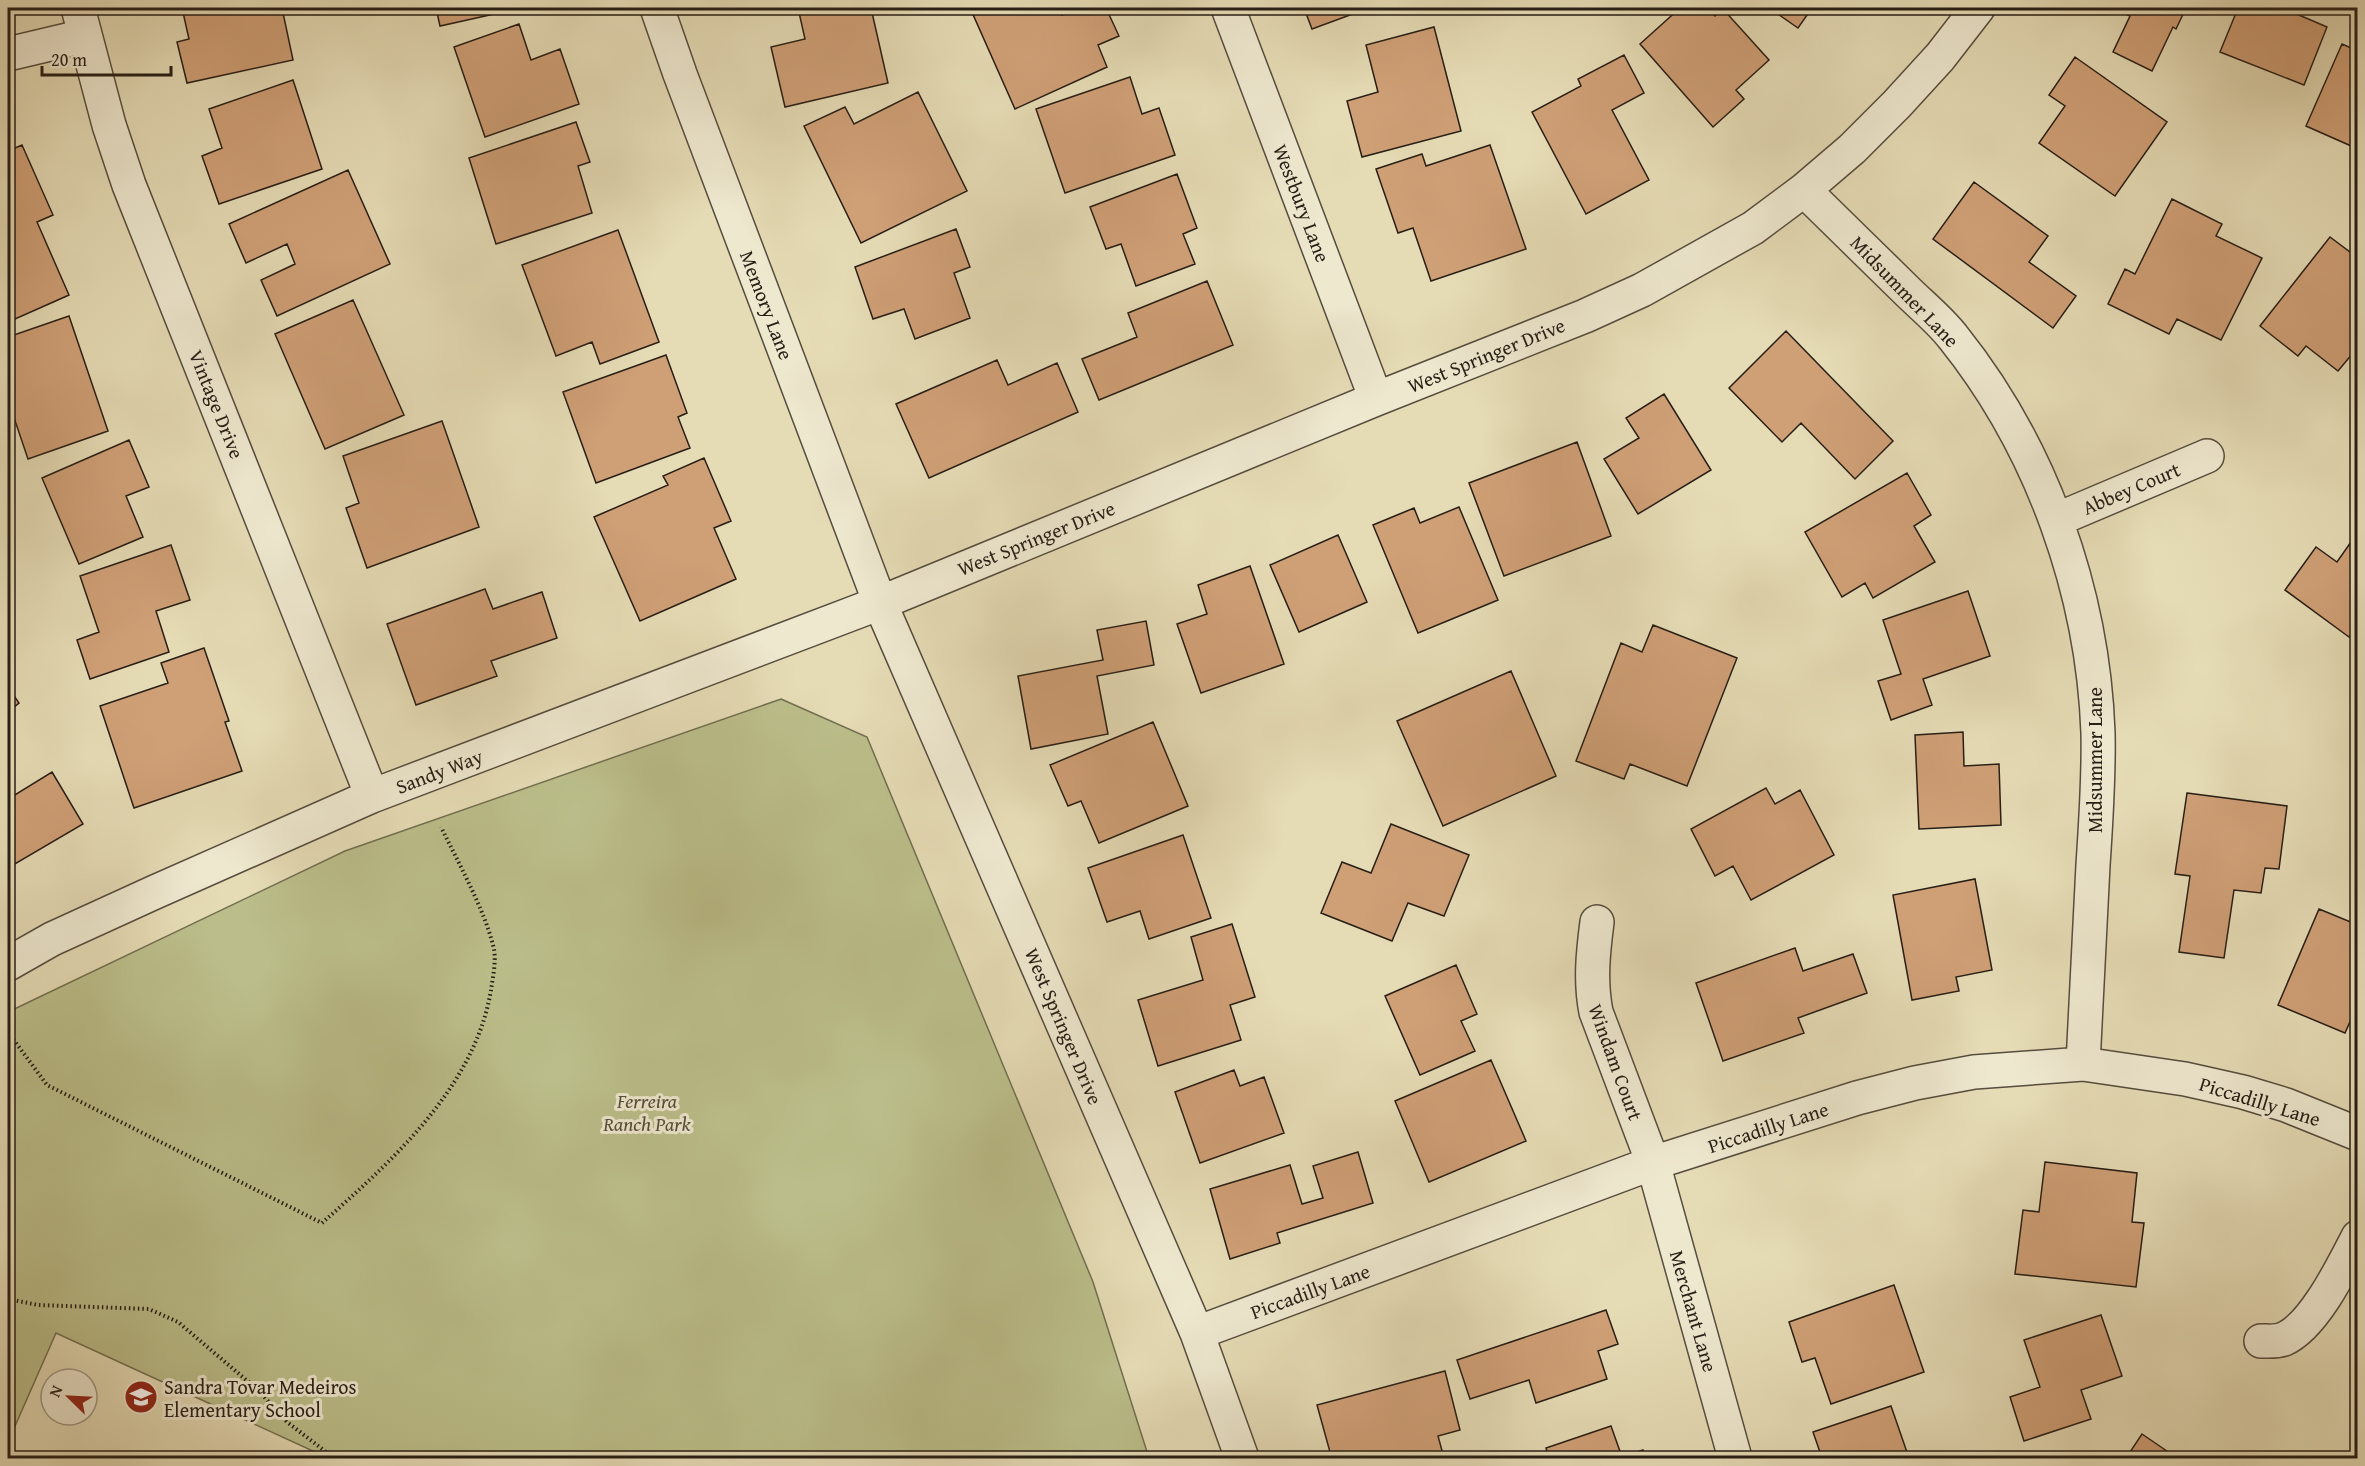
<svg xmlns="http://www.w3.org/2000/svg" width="2365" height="1466" viewBox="0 0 2365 1466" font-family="'Gentium Book Plus',serif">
	<rect width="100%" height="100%" fill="#e5dbb5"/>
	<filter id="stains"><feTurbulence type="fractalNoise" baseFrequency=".00333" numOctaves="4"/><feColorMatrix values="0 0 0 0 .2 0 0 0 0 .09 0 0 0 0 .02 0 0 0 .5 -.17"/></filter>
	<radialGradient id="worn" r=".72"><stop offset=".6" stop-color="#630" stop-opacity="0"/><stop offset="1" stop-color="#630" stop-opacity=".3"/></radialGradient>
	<!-- green -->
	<path fill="#bbbe8a" stroke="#716e50" stroke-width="1.5" d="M781 699 867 737 1093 1282 1149 1458H328L56 1333 8 1442V1012L345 851Z"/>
	<!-- building -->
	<path fill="#cf9f76" stroke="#271e16" stroke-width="1.5" d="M182 8H282L293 60 187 83 177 42 189 39Z
		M436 8H521L440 26Z
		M798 8H871L888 83 785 107 771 47 805 39Z
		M975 8H1058L1062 15 1079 8H1106L1119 36 1098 45 1107 67 1015 109 971 10Z
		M1304 8H1369L1312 29Z
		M1680 8H1707L1715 16 1723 9 1769 60 1736 90 1744 99 1713 127 1640 44Z
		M1769 8H1812L1798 28Z
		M2113 8H2186L2176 29 2173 27 2152 71 2113 52 2130 16Z
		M2238 8H2294L2292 12 2327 27 2304 85 2220 52Z
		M519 24 531 60 560 49 579 104 485 137 454 47Z
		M1434 27 1461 131 1362 157 1347 101 1378 92 1366 45Z
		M2342 44 2358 51V149L2306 126Z
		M1624 55 1644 93 1612 110 1649 180 1586 214 1532 112 1581 86 1578 79Z
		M2075 57 2167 122 2115 196 2039 143 2065 106 2049 95Z
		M1130 77 1142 114 1159 108 1175 155 1065 193 1036 109Z
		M293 80 322 169 219 204 202 156 222 148 209 109Z
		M918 92 967 191 861 243 804 126 845 107 854 124Z
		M576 122 590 162 578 166 592 213 496 244 469 158Z
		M22 145 53 215 37 222 69 295 15 319 8 302V151Z
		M1490 145 1526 249 1431 281 1413 228 1398 233 1376 169 1422 154 1426 166Z
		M348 170 390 264 277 316 261 280 295 264 287 244 246 263 229 224Z
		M1177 174 1197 228 1183 234 1195 264 1136 286 1121 244 1106 249 1090 207Z
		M1974 182 2048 236 2029 262 2076 296 2053 328 1933 239Z
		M2172 199 2222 224 2216 236 2262 258 2221 340 2177 319 2169 334 2108 304 2125 269 2135 274Z
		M956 229 970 267 954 273 970 318 915 339 904 309 873 319 855 267Z
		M618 230 659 342 600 364 592 342 556 356 522 265Z
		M2330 237 2358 258V347L2338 371 2306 346 2298 356 2260 326Z
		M1207 281 1233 345 1099 400 1082 359 1137 337 1128 313Z
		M353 300 404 415 325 449 275 334Z
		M69 316 108 431 28 459 8 400V337Z
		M1786 331 1893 441 1855 479 1801 423 1782 442 1729 388Z
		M666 355 687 413 678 417 690 448 596 483 563 392Z
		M997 360 1008 385 1057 363 1078 412 929 478 896 404Z
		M1664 394 1711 470 1638 514 1604 459 1639 438 1626 418Z
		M442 421 479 527 367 568 346 508 359 503 343 456Z
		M129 440 149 487 126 496 143 537 79 564 42 478Z
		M1577 442 1611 536 1504 576 1469 483Z
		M704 458 731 521 714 528 736 579 640 621 594 517 668 485 663 476Z
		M1907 473 1931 515 1914 526 1935 562 1873 598 1865 583 1842 597 1805 532Z
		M1459 507 1498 600 1418 633 1373 525 1414 508 1420 523Z
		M2358 532V624L2349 637 2285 590 2316 547 2337 562Z
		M1338 535 1367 602 1299 632 1270 565Z
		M171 545 190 600 156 611 169 652 90 679 77 640 99 632 80 576Z
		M1250 566 1284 664 1201 693 1177 624 1207 614 1198 585Z
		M485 589 493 609 542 592 557 638 491 661 497 676 416 705 387 624Z
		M1968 591 1990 656 1923 679 1932 705 1891 720 1878 681 1901 674 1883 620Z
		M1146 621 1154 665 1097 676 1108 734 1031 749 1018 676 1103 660 1097 630Z
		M1653 625 1737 658 1687 786 1630 764 1624 779 1576 761 1621 643 1642 652Z
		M204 648 229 721 225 722 242 771 134 808 100 706 168 683 161 663Z
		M1511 671 1556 776 1443 826 1397 721Z
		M8 687 19 703 8 712Z
		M1153 722 1188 806 1099 843 1081 801 1068 806 1050 765Z
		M1963 732 1964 766 1999 764 2001 825 1919 829 1915 735Z
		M52 772 83 824 8 868V794L10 798Z
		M1766 788 1775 804 1800 790 1834 855 1751 900 1733 866 1715 876 1691 829Z
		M2187 793 2287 806 2279 869 2265 868 2261 893 2234 890 2224 958 2179 952 2190 876 2175 874Z
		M1391 824 1469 855 1444 916 1408 903 1392 941 1321 913 1342 862 1371 873Z
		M1183 835 1211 918 1149 939 1140 911 1107 922 1088 868Z
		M1975 879 1992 970 1956 977 1959 991 1912 1000 1893 895Z
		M2319 909 2358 925V1004L2345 1033 2278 1005Z
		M1232 924 1255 997 1230 1005 1241 1040 1158 1066 1138 1000 1203 980 1191 937Z
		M1795 948 1803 971 1853 954 1867 993 1798 1018 1804 1033 1723 1061 1696 983Z
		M1456 965 1477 1014 1461 1021 1475 1051 1420 1075 1385 996Z
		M1491 1060 1526 1141 1429 1182 1395 1101Z
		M1234 1070 1240 1086 1264 1077 1284 1133 1200 1163 1175 1092Z
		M1358 1152 1373 1203 1277 1233 1280 1243 1230 1259 1210 1189 1290 1165 1302 1204 1323 1198 1313 1166Z
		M2045 1162 2137 1173 2132 1222 2144 1223 2136 1287 2015 1274 2023 1210 2039 1212Z
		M1894 1285 1924 1372 1831 1404 1815 1358 1802 1362 1789 1322Z
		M1606 1310 1618 1344 1598 1351 1607 1379 1536 1403 1529 1380 1470 1399 1457 1360Z
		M2101 1315 2122 1376 2081 1390 2091 1419 2024 1441 2010 1397 2040 1387 2024 1340Z
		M1445 1371 1460 1430 1438 1436 1444 1458H1316L1315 1456 1330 1452 1317 1405Z
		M1891 1406 1909 1458H1822L1813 1432Z
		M1611 1426 1622 1457 1643 1450 1646 1458H1549L1546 1448Z
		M2142 1434 2177 1458H2126Z
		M2348 1452 2353 1458H2338Z"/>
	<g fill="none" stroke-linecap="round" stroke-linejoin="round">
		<defs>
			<path id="street" d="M78 8 109 125 129 185 372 796
				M657 8 680 74 880 603 1197 1333 1242 1458
				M1228 8 1376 399
				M8 54 84 36
				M1804 190C1838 223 1871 256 1905 289 1921 305 1940 320 1953 337 2042 448 2093 592 2098 733 2099 777 2096 821 2093 865 2090 931 2086 998 2083 1064
				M2056 520 2207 456
				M1597 922C1593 953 1590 981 1596 1012L1653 1163 1735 1458
				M8 964 52 939 155 892 372 796 880 603 1376 399 1585 316 1642 290 1753 228 1804 190 1852 149 1897 104 1940 57 1978 8
				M1197 1333 1653 1163 1857 1098 1915 1083 1974 1072 2083 1064 2185 1079 2243 1092 2286 1105 2358 1134
				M2261 1341C2269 1341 2277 1342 2284 1339 2314 1326 2343 1266 2358 1237"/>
		</defs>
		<!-- street casing -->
		<use href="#street" stroke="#564d3e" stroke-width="36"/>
		<!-- path -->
		<path stroke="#271e16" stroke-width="4" stroke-dasharray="1.5 3" stroke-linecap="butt" d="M8 1032 47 1085 322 1223C392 1161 475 1087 491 990 493 976 497 959 493 945 484 909 458 862 441 827
			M8 1299 38 1305 149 1309 178 1322 258 1390 287 1422 334 1458"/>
		<!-- street -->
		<use href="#street" stroke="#eee8cf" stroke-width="33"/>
	</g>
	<!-- icons -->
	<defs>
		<symbol id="school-disc" viewBox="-11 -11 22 22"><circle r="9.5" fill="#8f2418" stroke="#eee8cf"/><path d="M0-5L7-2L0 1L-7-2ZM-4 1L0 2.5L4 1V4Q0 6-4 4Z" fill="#fff"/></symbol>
	</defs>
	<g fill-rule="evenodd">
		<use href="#school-disc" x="122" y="1378" width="38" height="38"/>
	</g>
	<g text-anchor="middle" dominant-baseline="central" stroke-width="6" stroke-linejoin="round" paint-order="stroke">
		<!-- street labels -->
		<g font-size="20" fill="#271e16" stroke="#eee8cf">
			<text transform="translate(1302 203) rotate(69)">Westbury Lane</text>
			<text transform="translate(1905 291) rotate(46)">Midsummer Lane</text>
			<text transform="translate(767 305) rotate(69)">Memory Lane</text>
			<text transform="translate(1486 355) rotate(-22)">West Springer Drive</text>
			<text transform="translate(217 404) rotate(68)">Vintage Drive</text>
			<text transform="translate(2131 488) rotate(-23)">Abbey Court</text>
			<text transform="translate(1036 538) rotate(-22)">West Springer Drive</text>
			<text transform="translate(2094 760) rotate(-90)">Midsummer Lane</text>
			<text transform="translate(439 771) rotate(-21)">Sandy Way</text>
			<text transform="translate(1064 1026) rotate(67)">West Springer Drive</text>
			<text transform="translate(1616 1062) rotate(70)">Windam Court</text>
			<text transform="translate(2260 1101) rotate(17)">Piccadilly Lane</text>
			<text transform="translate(1768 1127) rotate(-18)">Piccadilly Lane</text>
			<text transform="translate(1310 1291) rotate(-20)">Piccadilly Lane</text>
			<text transform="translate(1694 1311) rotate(74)">Merchant Lane</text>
		</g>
		<!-- park labels -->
		<g font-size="20" font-style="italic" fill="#534e39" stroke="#eee8cf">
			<text x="647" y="1100">Ferreira<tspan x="647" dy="23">Ranch Park</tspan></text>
		</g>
		<!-- poi labels -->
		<g font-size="20" fill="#271e16" stroke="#eee8cf" text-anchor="start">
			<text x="164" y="1386">Sandra Tovar Medeiros<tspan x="164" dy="23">Elementary School</tspan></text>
		</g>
	</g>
	<!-- margin -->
	<rect width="2365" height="1466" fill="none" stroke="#e5dbb5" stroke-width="30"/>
	<rect x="9" y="9" width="2347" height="1448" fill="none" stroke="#271e16" stroke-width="3"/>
	<rect x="15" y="15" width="2335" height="1436" fill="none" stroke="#271e16" stroke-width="1.5"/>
	<!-- north arrow -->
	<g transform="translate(69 1397) rotate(294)"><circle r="28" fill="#eee8cf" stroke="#9e9785" stroke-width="1.5"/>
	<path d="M0-4.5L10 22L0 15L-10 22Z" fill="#8f2418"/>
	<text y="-9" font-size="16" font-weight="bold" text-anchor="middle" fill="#271e16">N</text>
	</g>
	<!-- scale -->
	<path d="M42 66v9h129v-9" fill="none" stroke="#271e16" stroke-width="3"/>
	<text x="51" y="66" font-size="18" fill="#271e16" stroke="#eee8cf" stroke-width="4.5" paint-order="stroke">20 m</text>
	<rect width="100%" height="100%" filter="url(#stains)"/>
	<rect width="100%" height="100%" fill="url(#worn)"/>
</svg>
